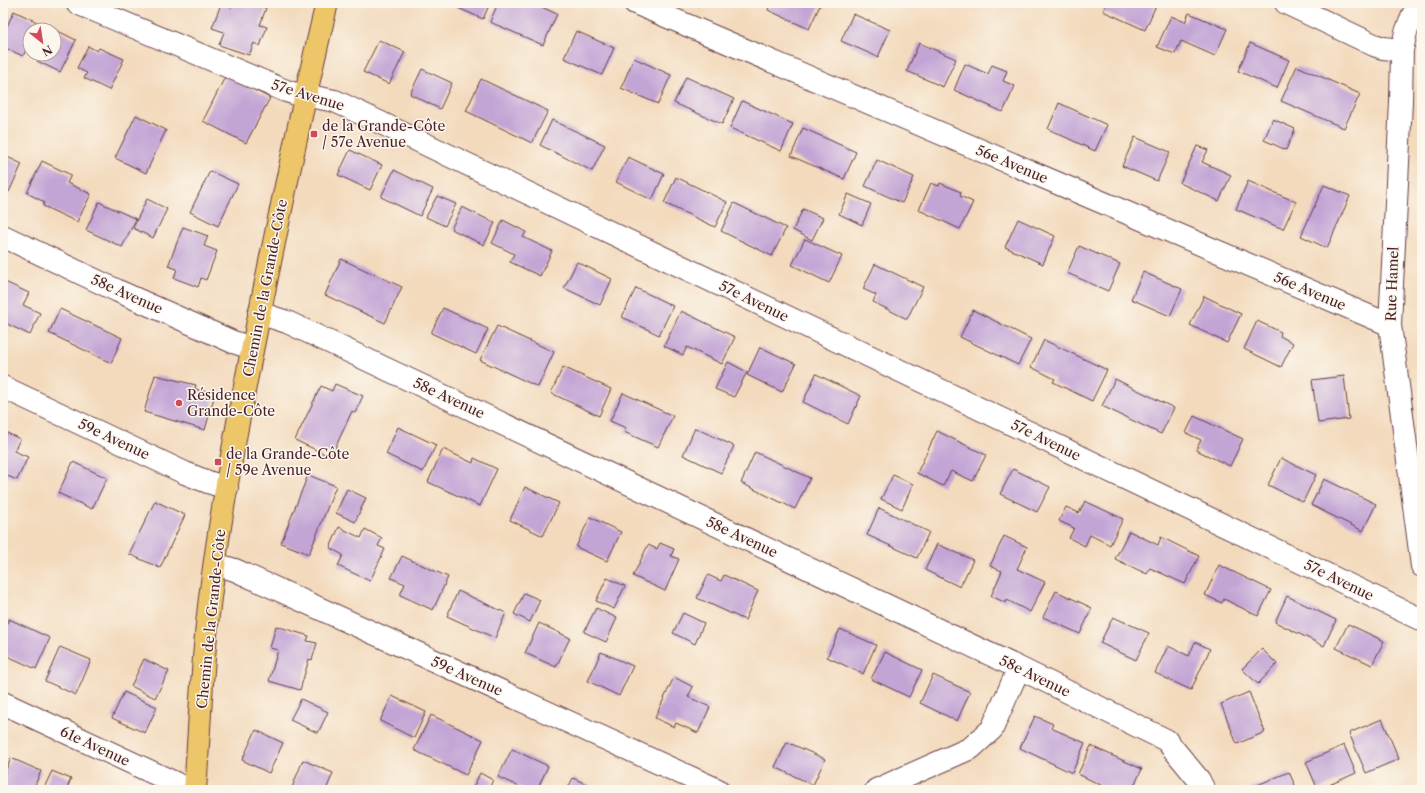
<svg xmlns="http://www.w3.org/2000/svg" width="1425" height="793" viewBox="0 0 1425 793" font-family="'Libre Caslon Text',serif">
	<rect width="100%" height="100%" fill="#fbf7ec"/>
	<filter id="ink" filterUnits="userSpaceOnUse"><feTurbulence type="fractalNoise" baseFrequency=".025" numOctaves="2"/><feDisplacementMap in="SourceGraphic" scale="8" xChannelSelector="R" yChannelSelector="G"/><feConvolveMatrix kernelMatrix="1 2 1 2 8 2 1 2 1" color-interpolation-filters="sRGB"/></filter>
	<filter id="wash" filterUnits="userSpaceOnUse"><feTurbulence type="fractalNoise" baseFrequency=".012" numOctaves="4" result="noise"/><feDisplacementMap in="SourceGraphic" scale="16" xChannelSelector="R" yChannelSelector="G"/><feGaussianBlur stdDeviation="0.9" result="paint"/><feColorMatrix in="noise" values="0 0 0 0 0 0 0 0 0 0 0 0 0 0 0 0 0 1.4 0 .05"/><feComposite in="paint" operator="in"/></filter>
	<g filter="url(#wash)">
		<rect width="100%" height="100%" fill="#f3dabd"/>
		<g id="blocks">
			<!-- building -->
			<path fill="#c3a5d5" d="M234 3H250L266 8 260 25 267 27 260 46 254 43 249 55 219 45 224 32 212 28 221 4 232 8Z
				M447 3H490L483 19Z
				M498 3H533L557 14 543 45 490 22Z
				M771 3H821L809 29 768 10Z
				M1107 3H1157L1145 30 1103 11Z
				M14 11 39 23 36 30H30V42L23 56 3 47V35Z
				M1189 13 1227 29 1215 56 1181 41 1175 54 1157 47 1171 16 1185 22Z
				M853 14 890 30 878 57 841 41Z
				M52 28 76 40 60 72 37 61 40 54H54V30H51Z
				M576 31 614 48 602 75 564 58Z
				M379 40 405 52 389 84 363 72Z
				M919 43 956 59 943 87 907 71Z
				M1250 43 1289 60 1277 88 1238 71Z
				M88 46 97 51 99 48 124 59 109 90 84 78 87 73 77 68Z
				M634 58 671 75 658 104 621 88Z
				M965 64 988 74 992 65 1007 71 1003 81 1015 86 1003 112 954 90Z
				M1297 66 1360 94 1344 128 1281 101Z
				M422 69 452 83 440 109 410 94Z
				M226 75 270 98 246 143 203 121Z
				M686 77 734 99 722 124 674 103Z
				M481 79 548 111 532 143 466 111Z
				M742 101 793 124 781 151 730 128Z
				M1059 103 1107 125 1095 151 1048 129Z
				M136 115 166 130 146 173 115 158Z
				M1273 119 1295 129 1286 150 1264 140Z
				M552 120 605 145 592 171 540 145Z
				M803 128 856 152 844 179 791 156Z
				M1135 137 1170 152 1157 181 1122 166Z
				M1197 146 1208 150 1202 162 1231 175 1219 201 1180 183Z
				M350 150 382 165 370 190 338 175Z
				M3 155 22 164 9 192 3 189Z
				M628 157 664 174 652 200 616 182Z
				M877 160 914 177 902 203 865 186Z
				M42 161 71 175 67 183 91 194 77 222 43 206 44 202 27 193Z
				M394 170 433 189 420 216 381 197Z
				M210 171 238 184 218 226 190 212Z
				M676 177 727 202 715 227 664 203Z
				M1248 181 1296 202 1283 229 1236 209Z
				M931 183 939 186 940 183 961 192 960 196 973 202 960 229 919 210Z
				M1324 185 1350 196 1327 248 1301 236Z
				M848 194 871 204 862 225 839 214Z
				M437 196 456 204 445 226 426 217Z
				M147 199 167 209 153 238 133 228Z
				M99 202 136 219 122 247 86 230Z
				M734 203 786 228 772 256 721 231Z
				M462 207 495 223 484 245 451 229Z
				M803 209 823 218 812 240 793 230Z
				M1018 219 1055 236 1043 264 1005 247Z
				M503 220 526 232 523 237 552 251 540 276 510 262 514 254 492 243Z
				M183 227 208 236 204 246 217 251 206 280 201 278 198 287 174 278 177 269 168 266Z
				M805 239 842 256 829 283 792 265Z
				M1079 246 1120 264 1108 291 1067 273Z
				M341 259 402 287 385 323 325 295Z
				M577 262 612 279 600 305 564 288Z
				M875 264 923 287 907 319 873 302 876 295 863 289Z
				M1143 272 1182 289 1170 316 1131 299Z
				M3 281 29 293 23 305 40 313 30 335 3 322Z
				M636 288 673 306 659 335 622 317Z
				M1204 296 1241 314 1227 343 1190 325Z
				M443 308 488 329 476 354 431 333Z
				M60 309 122 338 111 363 49 333Z
				M973 310 1031 339 1018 365 960 337Z
				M681 311 735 337 722 364 687 347 683 355 664 346Z
				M1257 321 1281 332 1280 336 1293 343 1281 367 1244 349Z
				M497 326 554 352 538 387 480 360Z
				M1044 340 1107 370 1092 401 1053 382 1055 379 1031 367Z
				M760 347 796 364 782 392 747 375Z
				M728 362 747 372 734 397 715 389Z
				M563 367 611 389 599 416 551 393Z
				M816 374 861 396 848 424 803 402Z
				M155 375 196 385 195 389 215 394 205 430 144 412Z
				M1344 376 1349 419 1318 423 1312 380Z
				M1115 379 1174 408 1161 434 1102 406Z
				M335 384 363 396 355 413 352 411 331 457 295 440 321 386 332 391Z
				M623 393 673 416 658 447 624 432 626 428 610 421Z
				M1194 416 1243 439 1230 466 1196 450 1201 440 1186 433Z
				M398 427 436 445 423 472 386 454Z
				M695 428 734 446 721 473 683 455Z
				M3 431 20 439 14 451 28 457 17 480 3 474Z
				M937 431 986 455 973 481 951 471 943 486 917 473Z
				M443 449 473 463 474 458 497 469 480 506 428 482Z
				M755 452 810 478 795 509 741 483Z
				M1281 458 1316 475 1303 502 1268 485Z
				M73 462 107 478 92 509 58 493Z
				M1013 469 1050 487 1037 512 1000 494Z
				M308 475 336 486 309 554 281 543Z
				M893 475 913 484 902 509 881 499Z
				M1324 479 1376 504 1363 531 1311 505Z
				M525 487 559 503 543 536 510 520Z
				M347 489 366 498 355 522 336 513Z
				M155 501 185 515 160 568 129 554Z
				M1085 501 1123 519 1110 545 1090 535 1085 546 1069 538 1074 528 1059 521 1066 507 1079 513Z
				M879 508 929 532 917 558 867 535Z
				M590 517 621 532 607 561 576 547Z
				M339 527 361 538 365 529 382 538 378 546 385 549 370 581 338 566 343 555 330 548Z
				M1129 531 1158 545 1161 537 1199 556 1185 584 1150 568 1147 574 1115 559Z
				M1004 536 1027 547 1017 569 1045 582 1030 612 1007 600 1006 603 991 596 1002 571 990 566Z
				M660 543 674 549 671 556 679 559 665 591 633 576 648 545 657 549Z
				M937 544 973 560 960 587 925 570Z
				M402 556 448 577 433 610 400 595 405 584 391 578Z
				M1219 565 1271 590 1258 616 1224 599 1222 603 1205 595Z
				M708 575 721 581 724 575 758 591 745 620 697 598Z
				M607 578 625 586 614 609 596 601Z
				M458 591 506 613 495 638 447 616Z
				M1056 591 1092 608 1080 634 1043 617Z
				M524 593 540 600 530 622 514 614Z
				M1287 596 1336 620 1324 646 1275 622Z
				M596 608 617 618 606 642 584 632Z
				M683 613 704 623 695 644 673 633Z
				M1113 617 1149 633 1136 660 1100 643Z
				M9 619 50 638 36 669 3 654V632Z
				M539 623 570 638 556 667 525 653Z
				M1348 624 1384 641 1372 665 1336 648Z
				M276 626 309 636 307 641 317 643 312 660 309 659 300 690 269 681 278 650 270 648Z
				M840 629 876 645 863 674 827 657Z
				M1195 642 1210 649 1191 690 1155 673 1168 646 1189 656Z
				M60 647 91 660 76 695 45 681Z
				M1262 649 1277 664 1258 684 1242 669Z
				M601 652 633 666 619 696 588 681Z
				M885 652 922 670 909 697 871 679Z
				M144 659 169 671 155 698 131 686Z
				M933 675 970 692 957 721 920 703Z
				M674 677 693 687 688 697 710 707 698 733 676 723 674 727 655 718Z
				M124 692 157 707 145 733 112 718Z
				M1249 692 1265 732 1237 744 1221 704Z
				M392 696 426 712 414 738 380 721Z
				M301 699 328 712 318 733 290 720Z
				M431 715 483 740 466 775 414 750Z
				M1035 716 1053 724 1051 728 1085 743 1072 773 1020 748Z
				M1382 719 1399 759 1366 773 1349 733Z
				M256 730 283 743 269 773 242 760Z
				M787 742 825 759 813 785 775 767Z
				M1344 745 1356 773 1318 790 1306 762Z
				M1091 746 1142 769 1132 790H1111L1078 774Z
				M512 749 548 766 537 790H526L498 777Z
				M11 758 41 771 33 790H11L3 787V777Z
				M303 760 333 773 326 790H291Z
				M52 771 71 779 66 790H43Z
				M1289 772 1297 790H1251L1250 788Z
				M480 773 493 780 488 790H472Z
				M573 778 599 790H567Z"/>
		</g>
	</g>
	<g filter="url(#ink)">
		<use href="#blocks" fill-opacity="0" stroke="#633b41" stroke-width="1"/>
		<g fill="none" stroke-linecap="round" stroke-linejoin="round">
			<defs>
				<path id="minor" d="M77 3 286 91 293 93 335 101 1422 620
					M635 3 1390 325
					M1286 3 1374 45 1383 48 1402 50
					M1418 3 1406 32 1402 50 1401 102 1390 325 1422 566
					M3 236 118 291 233 342 252 348
					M259 313 287 322 1019 668 1166 740 1199 780 1204 790
					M3 387 185 473 208 482 227 488
					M215 564 235 570 718 790
					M3 703 175 783 187 790
					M876 790 971 748 992 729 1019 668"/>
				<path id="major" d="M195 790C200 723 202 656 211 590 225 480 248 370 270 262 288 175 306 89 327 3"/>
			</defs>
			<!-- minor casing -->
			<use href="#minor" stroke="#633b41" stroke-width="24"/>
			<!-- major casing -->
			<use href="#major" stroke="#633b41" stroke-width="24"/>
			<!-- minor -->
			<use href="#minor" stroke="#fff" stroke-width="22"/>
			<!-- major -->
			<use href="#major" stroke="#ecc669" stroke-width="22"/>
		</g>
	</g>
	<!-- markers -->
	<g fill="#d1495b" stroke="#fbf7ec" stroke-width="1.5">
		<rect x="310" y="130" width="8" height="8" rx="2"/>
		<circle cx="179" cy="403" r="4"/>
		<rect x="214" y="458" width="8" height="8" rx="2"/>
	</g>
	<g text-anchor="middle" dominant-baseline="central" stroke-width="3" stroke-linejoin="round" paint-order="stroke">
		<!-- street labels -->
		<g font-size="14" fill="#4a1f2b" stroke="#fbf7ec">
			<text transform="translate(308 95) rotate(17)">57e Avenue</text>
			<text transform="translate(1012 164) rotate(23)">56e Avenue</text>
			<text transform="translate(1392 284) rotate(-88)">Rue Hamel</text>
			<text transform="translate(265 288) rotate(-79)">Chemin de la Grande-Côte</text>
			<text transform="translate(1310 291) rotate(23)">56e Avenue</text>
			<text transform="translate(127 294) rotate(24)">58e Avenue</text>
			<text transform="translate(754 301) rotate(26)">57e Avenue</text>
			<text transform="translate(449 398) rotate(25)">58e Avenue</text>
			<text transform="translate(114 439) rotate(25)">59e Avenue</text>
			<text transform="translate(1046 440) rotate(26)">57e Avenue</text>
			<text transform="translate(742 537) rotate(25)">58e Avenue</text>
			<text transform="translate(1339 580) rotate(26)">57e Avenue</text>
			<text transform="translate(211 619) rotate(-84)">Chemin de la Grande-Côte</text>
			<text transform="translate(467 676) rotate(24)">59e Avenue</text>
			<text transform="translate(1035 676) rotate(26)">58e Avenue</text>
			<text transform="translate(95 746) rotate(25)">61e Avenue</text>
		</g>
		<!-- poi labels -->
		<g font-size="14" fill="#4a1f2b" stroke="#fbf7ec" text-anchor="start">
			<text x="322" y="126">de la Grande-Côte<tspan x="322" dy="16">/ 57e Avenue</tspan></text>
			<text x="187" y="395">Résidence<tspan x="187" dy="16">Grande-Côte</tspan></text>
			<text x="226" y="454">de la Grande-Côte<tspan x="226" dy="16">/ 59e Avenue</tspan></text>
		</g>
	</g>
	<!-- margin -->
	<rect width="1425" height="793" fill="none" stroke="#fbf7ec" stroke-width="16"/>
	<!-- north arrow -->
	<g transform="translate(42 42) rotate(150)"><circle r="19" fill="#fbf7ec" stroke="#b4a19f"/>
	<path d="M0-3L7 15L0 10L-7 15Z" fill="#d1495b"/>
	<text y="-6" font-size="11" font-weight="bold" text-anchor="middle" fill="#4a1f2b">N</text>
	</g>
</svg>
